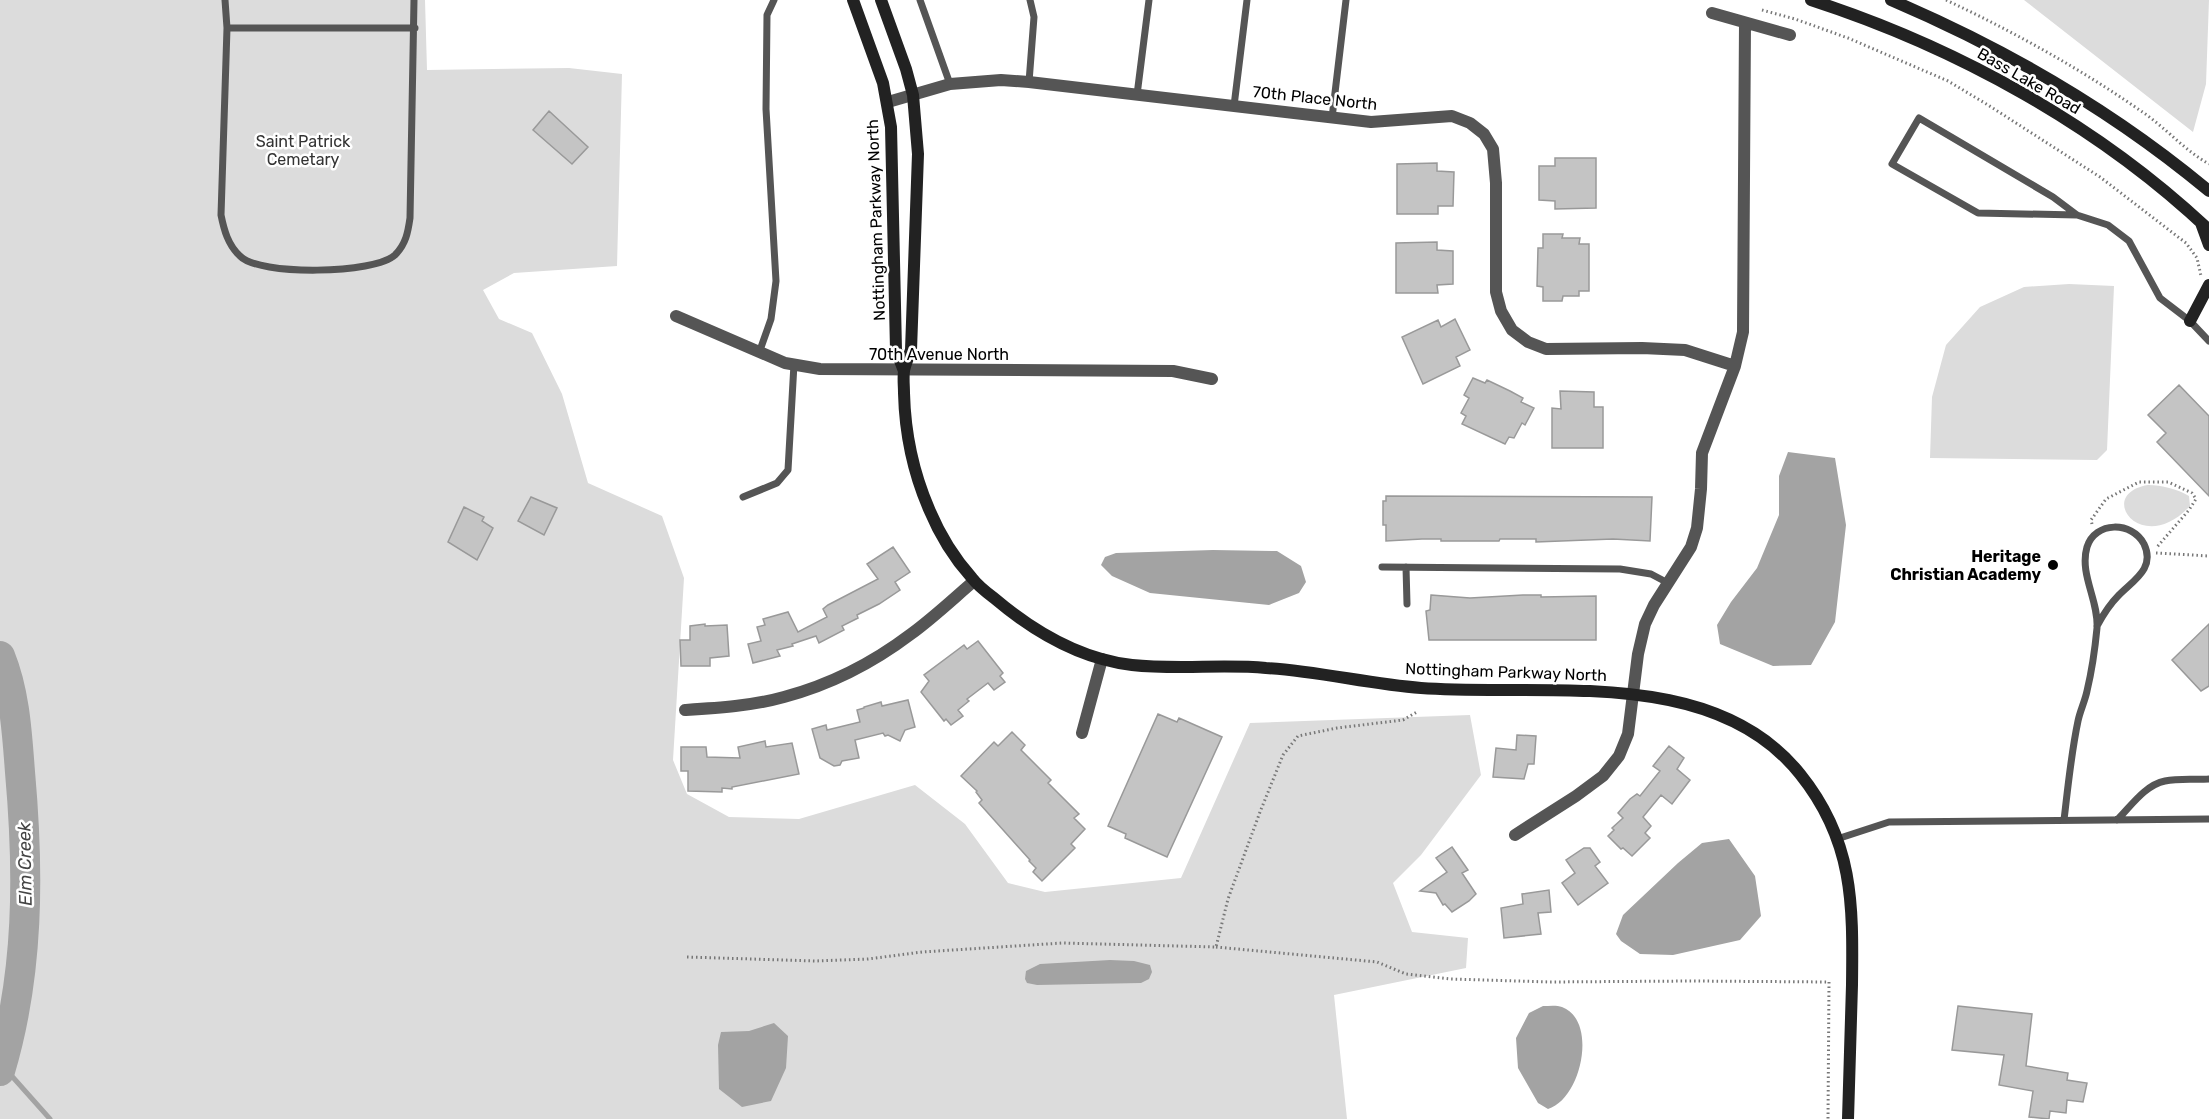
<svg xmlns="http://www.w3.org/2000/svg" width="2209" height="1119" viewBox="0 0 2209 1119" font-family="Rubik,sans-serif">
	<rect width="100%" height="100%" fill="#fff"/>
	<!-- green -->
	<path fill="#dcdcdc" d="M0 0H425L427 70 569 68 622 74 617 266 514 273 483 290 499 319 532 333 562 394 588 483 662 516 684 578 673 760 687 794 729 817 799 819 915 785 965 824 1008 883 1045 892 1181 878 1250 723 1470 715 1481 775 1421 855 1393 883 1412 932 1468 938 1466 968 1334 995 1347 1119H0Z
		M2024 0H2209L2206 84 2193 132Z
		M2069 284 2114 286 2107 450 2097 460 1930 458 1932 397 1946 345 1980 307 2024 287Z
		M2148 485C2162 485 2177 489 2189 496L2190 506C2142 558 2094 494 2148 485Z"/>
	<!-- water -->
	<path fill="#a3a3a3" d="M1788 452 1835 458 1846 525 1835 622 1811 665 1773 666 1720 644 1717 625 1731 602 1757 568 1779 515V476Z
		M1213 550 1277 551 1301 566 1306 582 1299 593 1269 605 1150 593 1112 576 1101 565 1105 557 1116 553Z
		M1729 839 1755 876 1761 916 1740 940 1673 955 1640 954 1621 941 1616 934 1623 915 1678 863 1702 843Z
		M1110 960 1134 961 1150 965 1152 972 1149 979 1141 983 1037 985 1027 983 1025 979 1026 971 1040 964Z
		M1543 1006C1549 1006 1557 1005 1562 1007 1598 1020 1582 1099 1548 1109L1538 1103 1518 1068 1516 1038 1529 1013Z
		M774 1023 788 1036 786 1068 771 1101 742 1107 719 1089 718 1045 721 1032 749 1031Z"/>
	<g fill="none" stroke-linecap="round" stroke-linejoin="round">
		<!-- stream -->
		<path stroke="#a3a3a3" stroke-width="5" d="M2 1065 50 1119"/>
		<!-- river -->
		<path stroke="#a3a3a3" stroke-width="30" d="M0 656C15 693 17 733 20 772 29 873 29 974 0 1071"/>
	</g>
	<!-- building -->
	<path fill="#c4c4c4" stroke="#999" stroke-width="1.5" d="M549 111 588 147 572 164 533 130Z
		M1555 158H1596V208L1555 209V201L1539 200V166H1555Z
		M1437 163V171L1454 172 1453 206H1438V214H1397V164Z
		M1543 234H1563L1562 238H1580L1579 244H1589V291H1579V296H1563L1562 301H1543V287L1537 286 1538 248H1543Z
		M1437 242V250L1453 251V284L1437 285 1438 293H1396V243Z
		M1455 319 1470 350 1456 357 1460 366 1423 384 1402 337 1438 320 1441 327Z
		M1473 378 1485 383 1487 380 1510 391 1523 398 1521 402 1534 408 1525 425 1522 423 1514 438 1509 437 1505 444 1462 424 1466 416 1461 413 1469 398 1464 395Z
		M2179 385 2209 416V496L2157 442 2166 433 2148 415Z
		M1560 391 1594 392V407H1603V448H1552V408L1561 409Z
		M1386 496 1652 497 1650 541 1613 539 1536 542V539H1500L1499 541H1441V539H1422L1386 541V525H1383V501H1386Z
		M531 497 557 508 544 535 518 521Z
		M464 507 484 517 482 521 493 528 477 560 448 542Z
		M893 547 910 572 895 582 900 590 879 604 857 615 858 618 842 626 844 630 819 643 816 636 792 644 793 646 777 650 780 656 753 663 748 644 761 641 757 627 765 625 763 619 788 612 798 632 827 617 823 609 828 605 878 579 867 564Z
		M1431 595 1470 598 1523 595H1541V597L1596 596V640H1429L1426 611 1430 610Z
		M705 624V626L727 625 729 656 710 658V666H681L680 640H690V626Z
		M2209 624V686L2201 691 2172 660Z
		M978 641 1003 673 1000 676 1005 682 994 690 988 683 967 699 969 701 958 710 963 716 951 725 946 719 944 721 921 692 929 681 924 675 964 645 967 649Z
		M908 700 915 727 905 730 900 741 888 735 885 736 883 733 855 740 859 758 842 761 840 765 834 766 820 758 812 729 826 725 827 730 860 722 857 710 864 708V707L881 702 882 706Z
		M1158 714 1177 722 1179 718 1222 737 1167 857 1125 838 1126 834 1108 826Z
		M1012 732 1025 745 1021 750 1051 780 1048 783 1079 814 1074 818 1085 829 1071 844 1075 848 1042 881 1033 872 1036 868 1029 861 1030 860 979 803 982 800 976 792 977 791 961 776 994 742 998 746Z
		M1517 735 1536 736 1534 764H1528L1524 779 1493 777 1496 748 1516 750Z
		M765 741 766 747 792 743 799 774 732 787V789L722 788V792L688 791V771H681V747H706L707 757 740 758 738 747Z
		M1669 746 1684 758 1677 769 1690 780 1672 804 1661 795 1643 817 1651 826 1645 833 1650 838 1632 856 1623 848 1621 849 1608 836 1614 830 1612 828 1623 818 1618 813 1630 799 1637 794 1640 796 1660 771 1653 766Z
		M1452 847 1468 870 1462 873 1476 894 1469 901 1452 912 1445 904 1443 905 1436 893 1420 891 1447 872 1436 858Z
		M1584 848H1590L1600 862 1595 866 1608 883 1578 905 1562 883 1575 873 1566 860Z
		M1549 890 1551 912 1538 913 1541 934 1504 938 1501 908 1523 904 1522 894Z
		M1958 1006 2032 1014 2026 1066 2068 1073 2067 1080 2087 1083 2083 1102 2067 1100 2066 1113 2050 1111 2049 1119 2029 1117 2033 1091 1999 1085 2004 1055 1952 1050Z"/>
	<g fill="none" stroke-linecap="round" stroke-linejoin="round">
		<!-- path -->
		<path stroke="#777" stroke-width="3" stroke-dasharray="1.5 3" stroke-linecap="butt" d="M1946 0C2014 32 2079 68 2141 111 2165 127 2184 150 2209 164
			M1762 10 1795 19 1848 38 1948 81 1988 105 2100 177 2186 243 2197 258 2201 276
			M2092 524 2091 520 2106 499 2139 482H2168L2192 493 2196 499 2189 510 2157 547
			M2156 553 2209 556
			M1216 947 1377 962 1406 974 1451 979 1550 982 1692 981 1829 982 1828 1119
			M687 957 815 961 868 959 922 952 1062 943 1216 947 1228 899 1260 812 1283 755 1298 736 1337 728 1403 720 1417 712"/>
		<!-- lane -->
		<path stroke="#555" stroke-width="7" d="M225 0 227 28 221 215C224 230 228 245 240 256 259 276 375 274 395 255 406 244 408 232 410 218L414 0
			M920 0 950 84
			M227 28H415
			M1029 82 1034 17 1030 0
			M1137 95 1149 0
			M1234 106 1247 0
			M1332 118 1346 0
			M2077 215 1978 213 1892 164 1919 118 2053 197 2077 215 2108 225 2129 241 2160 298 2190 321 2209 341
			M759 353 771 319 776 281 766 109 767 15 774 0
			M743 497 777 483 788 470 794 364
			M1382 567 1620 569 1651 574 1668 583
			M1406 567 1407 604
			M2064 820C2068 787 2071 754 2078 721 2080 711 2085 701 2087 691 2092 670 2095 649 2097 628 2099 601 2079 574 2087 547 2095 521 2132 521 2144 544 2156 569 2132 581 2118 596 2109 605 2103 615 2097 626
			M2117 820C2131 806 2145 785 2165 781 2179 778 2195 780 2209 779
			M1837 839 1889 822 2209 819"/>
		<!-- street -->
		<path stroke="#555" stroke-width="12" d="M1712 13 1790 35
			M888 102 950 84 1001 80 1029 82 1371 122 1452 116 1470 123 1484 134 1493 149 1496 183V292L1501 311 1512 330 1528 342 1546 349 1642 348 1685 350 1735 366
			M676 316 785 363 820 369 1173 371 1212 379
			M685 710C718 708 752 706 784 697 829 685 874 662 911 634 933 618 953 599 974 581
			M1082 733 1102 659
			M1515 835 1576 796 1603 776 1619 756 1628 734 1638 654 1645 624 1654 605 1691 547 1697 528 1701 489 1702 453 1735 366 1743 332 1745 23"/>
		<!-- secondary -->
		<path stroke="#222" stroke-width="12" d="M853 0 883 83 891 127 896 350 904 371
			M881 0 906 69 913 95 918 154 911 350C909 356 905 364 904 371 903 378 904 386 904 393 905 433 913 472 929 509 939 533 954 558 972 578 978 586 986 592 994 598 1033 631 1080 659 1132 665 1177 670 1222 664 1266 668 1318 671 1369 684 1421 688 1543 697 1713 665 1800 774 1854 841 1853 904 1852 985 1851 1030 1849 1074 1848 1119
			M1811 0C1956 47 2098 125 2209 230
			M1891 0C2006 49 2113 111 2209 191
			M2201 223 2209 245
			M2190 321 2209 285"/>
	</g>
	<!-- markers -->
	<circle fill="#000" stroke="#fff" stroke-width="2" cx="2053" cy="565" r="6"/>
	<g text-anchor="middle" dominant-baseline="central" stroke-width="5" stroke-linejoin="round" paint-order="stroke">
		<!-- street labels -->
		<g font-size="16" fill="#000" stroke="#fff">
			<text transform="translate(2029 81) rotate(30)">Bass Lake Road</text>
			<text transform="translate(1315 98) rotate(6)">70th Place North</text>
			<text transform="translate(876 220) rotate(-92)">Nottingham Parkway North</text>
			<text x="939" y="354">70th Avenue North</text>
			<text transform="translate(1506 672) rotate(2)">Nottingham Parkway North</text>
		</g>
		<!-- park labels -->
		<g font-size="16" fill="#333" stroke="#fff">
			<text x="303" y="141">Saint Patrick<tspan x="303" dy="18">Cemetary</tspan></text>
		</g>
		<!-- poi labels -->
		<g font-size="16" font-weight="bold" fill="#000" stroke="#fff" text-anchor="end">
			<text x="2041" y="556">Heritage<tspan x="2041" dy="18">Christian Academy</tspan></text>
		</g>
		<!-- water labels -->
		<g font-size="18" font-style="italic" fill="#444" stroke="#fff">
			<text transform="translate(25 864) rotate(-91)">Elm Creek</text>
		</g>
	</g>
</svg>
